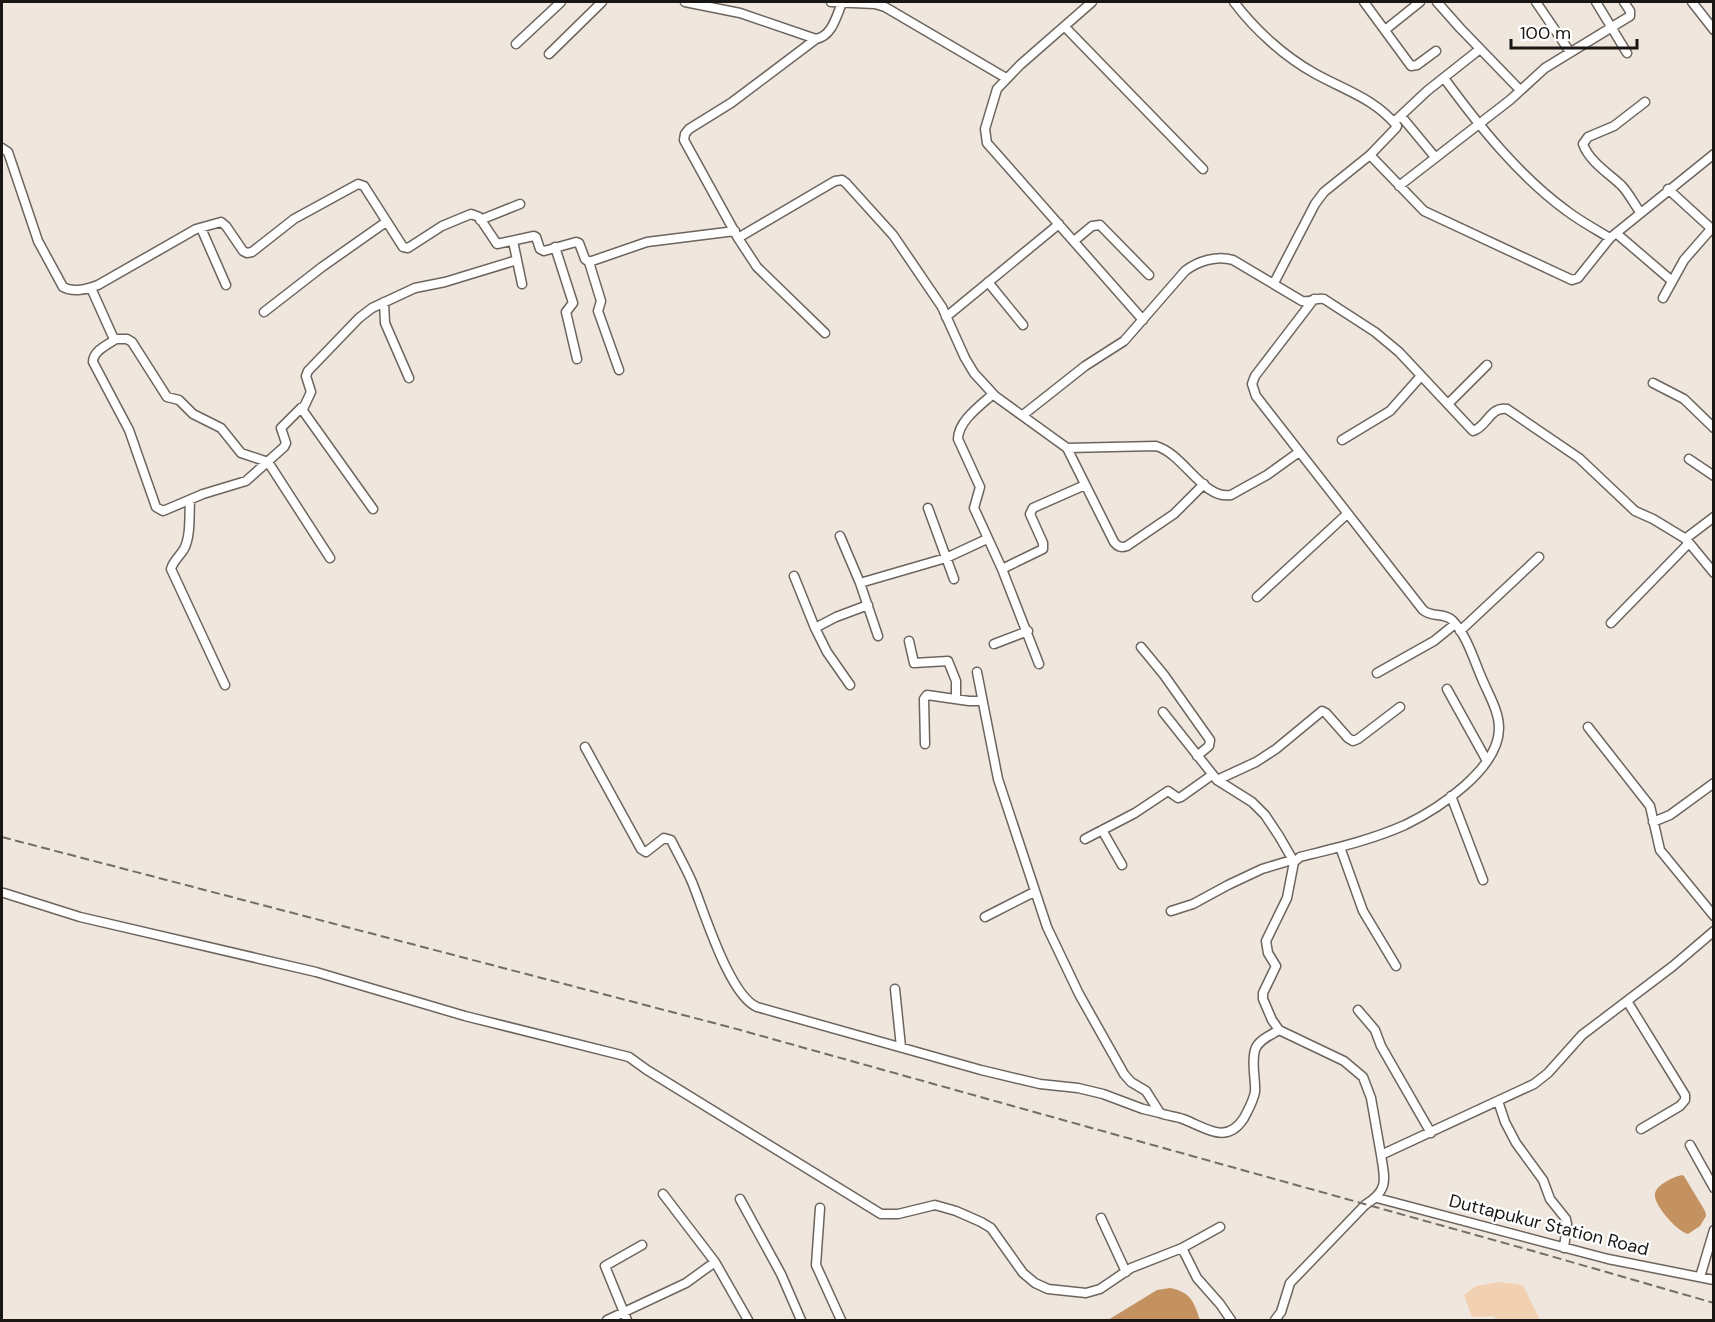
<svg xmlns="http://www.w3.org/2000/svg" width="1715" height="1322" viewBox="0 0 1715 1322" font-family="'DM Sans',sans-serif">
	<rect width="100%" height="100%" fill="#efe6dd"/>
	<!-- green -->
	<path fill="#f1d1b2" d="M1499 1282 1523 1285 1540 1320H1496L1494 1316 1472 1317 1464 1295 1476 1286Z"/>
	<!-- water -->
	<path fill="#c39260" d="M1682 1175 1684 1176 1705 1211 1706 1216 1700 1226 1688 1234C1678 1232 1653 1205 1655 1194 1656 1185 1673 1177 1682 1175Z
		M1170 1288C1191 1292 1194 1302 1200 1320H1108L1157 1290Z"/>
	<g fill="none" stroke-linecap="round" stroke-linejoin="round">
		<defs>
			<path id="minor" d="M685 2 740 13 816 39C832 36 836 17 842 3
				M831 2 875 4 885 7 1006 78
				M1092 2 1020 65 997 89 985 129 987 143 1143 320
				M1234 2C1255 30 1284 56 1314 73 1344 90 1374 98 1397 126L1396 128 1370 155 1324 192 1315 204 1274 283
				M1364 2 1411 66 1417 65 1436 51
				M1437 2 1460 28 1520 90
				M1536 2 1570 52
				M1596 2 1627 53
				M1692 2 1714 30
				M1065 27 1203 169
				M1385 30 1420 2
				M816 39 731 103 689 129 685 134 684 140 738 238 757 267 825 333
				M516 44 561 2
				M549 54 602 2
				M1444 78C1479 126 1519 176 1567 211 1580 221 1595 229 1610 238
				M1401 116 1435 157
				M1394 122 1427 91 1480 49
				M2 148 8 152 38 241 63 287C74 293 87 289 98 285L196 229 221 222 226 226 243 251 247 253 252 252 294 219 358 184 364 186 403 247 408 248 442 226 471 214 479 217 497 244 534 236 536 237 540 249 544 251 576 242 579 243 585 259 589 262 647 242 735 231
				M1370 155 1424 211 1572 280 1578 278 1610 238 1714 154
				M1399 186 1510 100 1545 68 1630 16V11L1624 2
				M1668 189 1714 231
				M1640 212C1634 204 1629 193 1621 185 1608 173 1589 161 1583 144L1588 137 1614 126 1645 102
				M480 220 520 204
				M201 228 226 285
				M1616 233 1672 281
				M738 238 835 181 842 180 846 183 893 235 942 307 965 358 974 373 995 396 1067 448 1156 446C1184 454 1203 500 1231 495L1267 475 1299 452
				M513 241 522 284
				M1074 241 1092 226 1100 225 1149 275
				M555 247 573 303 566 312 577 359
				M589 262 601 301 598 311 619 370
				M988 282 1023 325
				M91 288 113 337 116 339H127L132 342 167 397 179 400 193 414 221 428 241 453 268 462 330 558
				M1663 298 1684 260 1711 229
				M1314 299 1255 376 1252 384 1256 396 1423 610C1432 618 1443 612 1452 620 1467 635 1474 661 1483 681 1489 695 1499 712 1499 728 1499 769 1438 809 1405 825 1371 840 1336 848 1300 857L1294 862 1287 898 1266 941 1268 953 1276 966 1263 993V999L1272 1020 1279 1030 1344 1061 1363 1077 1371 1098 1381 1155
				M384 302 385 323 409 378
				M264 312 322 267 386 222
				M946 317 1059 224
				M116 339C107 345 93 351 93 362L129 430 156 507 163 511 203 494 246 481 284 447 286 443 281 428 301 408 373 509
				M1653 383 1684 399 1714 428
				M993 394C981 405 958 421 958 439L980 487 974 508 1002 569 1039 664
				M1448 404 1487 365
				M303 409 311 392 306 376 308 371 359 318 372 308 415 288 445 282 517 260
				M1023 415 1085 366 1124 341 1185 271C1198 261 1217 255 1233 260L1302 301C1310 303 1316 297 1324 299L1375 332 1399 352 1473 431C1487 427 1490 406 1507 409L1579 458 1635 511 1653 519 1686 539 1714 573
				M1342 440 1390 411 1421 376
				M1067 448 1114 542C1118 547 1121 548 1127 546L1174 514 1204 484
				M1689 459 1714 476
				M190 500C189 515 191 536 184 549 180 556 173 561 171 569L225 685
				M928 508 954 579
				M840 536 860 583 878 636
				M1685 539 1714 517
				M1002 569 1043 549V543L1030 514 1033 508 1085 485
				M794 576 815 628 827 652 850 685
				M860 583 946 558 987 539
				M1257 597 1347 514
				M1611 623 1689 543
				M815 628 836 617 868 605
				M1460 631 1539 557
				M909 641 914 663 948 661 956 681V699
				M994 644 1028 631
				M1141 647 1164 675 1210 740 1209 746 1197 756
				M977 672 998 779 1047 927 1079 994 1124 1074 1131 1082 1146 1091 1160 1113C1167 1116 1175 1116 1183 1119 1205 1127 1226 1146 1244 1118 1248 1110 1253 1102 1255 1092 1256 1079 1251 1064 1255 1050 1258 1040 1271 1035 1279 1030
				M1377 673 1434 641 1455 624
				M1447 689 1487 761
				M1163 712 1217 780 1252 802 1265 815 1279 836 1294 862
				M1588 727 1650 806 1660 850 1714 916
				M925 744 924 699 927 695 969 701H982
				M585 747 641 849 646 852 664 838 671 840C678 854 686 868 692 882 704 911 729 995 757 1007L981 1070 1040 1084 1078 1088 1103 1094 1143 1109 1160 1113
				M1217 780 1256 762 1276 749 1322 711 1326 713 1348 738 1353 741 1358 739 1400 707
				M1451 796 1483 880
				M1653 822 1670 815 1714 783
				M1102 830 1122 865
				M1085 839 1135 813 1168 791 1178 798 1181 797 1212 775
				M1340 847 1363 911 1396 966
				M4 893 80 917 316 972 465 1016 629 1057 647 1070 881 1214H898L935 1205 956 1211 981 1222 991 1228 1023 1273 1035 1283 1048 1289 1086 1293 1100 1289 1131 1268 1182 1248 1220 1227
				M1171 911 1193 904 1228 885 1262 869 1292 860
				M985 917 1034 892
				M895 989 901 1047
				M1627 1001 1685 1095V1100L1680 1106 1641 1129
				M1358 1010 1375 1030 1381 1046 1431 1133
				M1498 1101 1505 1122 1516 1143 1543 1180 1550 1199 1566 1219 1567 1224 1564 1248
				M1690 1145 1714 1188
				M663 1194 715 1262 748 1320
				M1377 1198 1608 1259 1714 1280
				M740 1199 781 1274 801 1320
				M820 1208 816 1265 841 1320
				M1101 1218 1126 1272
				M1182 1248 1197 1278 1220 1304 1231 1320
				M1700 1277 1714 1230
				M607 1320 686 1283 715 1262
				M627 1320 605 1266 642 1245
				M1275 1320 1281 1312 1290 1283 1365 1205C1389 1190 1385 1180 1381 1155L1534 1084 1548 1073 1582 1035 1673 966 1714 931"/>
		</defs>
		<!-- minor casing -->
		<use href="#minor" stroke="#6d655d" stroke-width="11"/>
		<!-- minor -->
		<use href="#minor" stroke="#fff" stroke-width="8"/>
		<!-- rail -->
		<path stroke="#736d68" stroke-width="2" stroke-dasharray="9 4.5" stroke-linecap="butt" d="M2 837 733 1028 1533 1251 1714 1303"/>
	</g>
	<g text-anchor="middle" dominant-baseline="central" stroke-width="4.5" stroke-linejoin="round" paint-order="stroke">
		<!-- street labels -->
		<g font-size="18" fill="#191613" stroke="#fff">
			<text transform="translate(1549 1225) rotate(14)">Duttapukur Station Road</text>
		</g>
	</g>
	<!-- border -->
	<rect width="1715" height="1322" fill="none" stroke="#191613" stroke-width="6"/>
	<!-- scale -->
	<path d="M1511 39v9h126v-9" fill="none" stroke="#191613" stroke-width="3"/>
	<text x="1520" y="39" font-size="18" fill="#191613" stroke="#ffffff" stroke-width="4.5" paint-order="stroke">100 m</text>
</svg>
